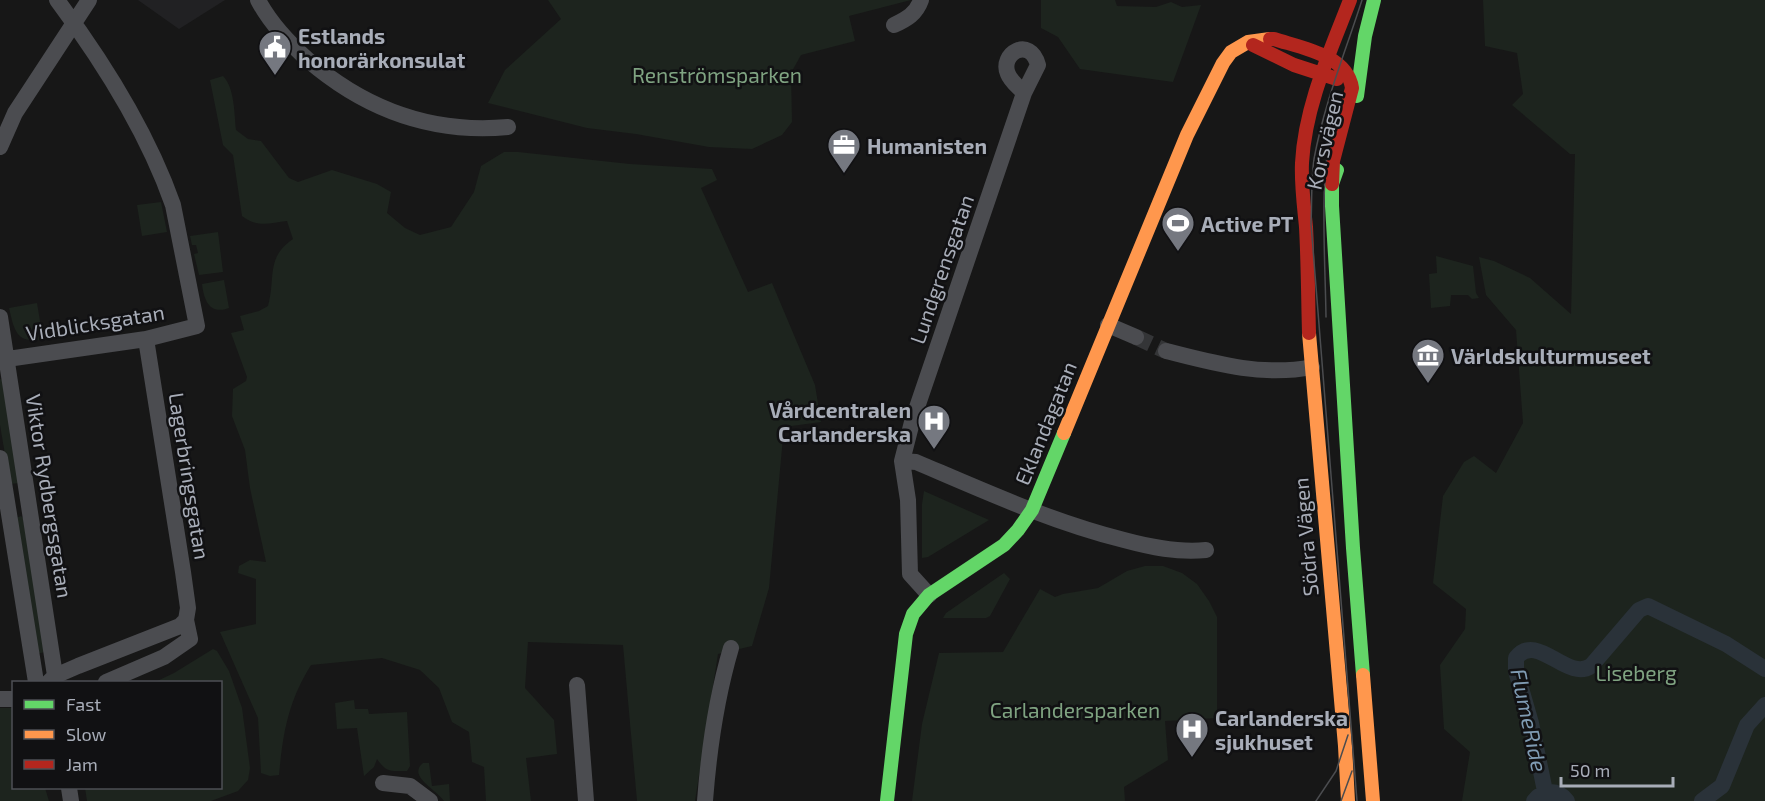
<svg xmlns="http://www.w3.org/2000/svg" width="1765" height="801" viewBox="0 0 1765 801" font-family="'Exo 2',sans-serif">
	<rect width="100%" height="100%" fill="#171717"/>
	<!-- built -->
	<path fill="#212123" d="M138 0H225L179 29Z"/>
	<!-- green -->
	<path fill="#1d241e" d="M548 0H911L849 16 855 41 801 55 791 73 792 122 782 135 752 149 709 147 636 134 587 128 488 103 505 70 561 19Z
		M1041 0H1115L1117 6 1156 7 1171 2 1182 7 1201 5 1173 82 1080 69 1058 37 1041 28Z
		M1483 0H1765V801H1462L1470 752 1444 729 1440 665 1465 629 1466 609 1433 583 1443 496 1464 462 1474 456 1496 473 1523 423 1516 330 1486 295 1479 257 1494 261 1530 278 1571 314 1575 154H1570L1512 105 1523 94 1517 53 1485 46Z
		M223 76C235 89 234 113 236 130L248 139 261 141 289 178 298 182 332 170 377 184 391 192 387 213 405 228 420 235 451 227 474 192 481 166 504 152H518L630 164 712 169 717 180 701 188 748 292 772 283 815 385 821 422 784 427 769 588 752 646 718 654 695 801H637L623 645 528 642 525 688 554 720 557 754 526 758 531 801H486L484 767 472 762 469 732 452 722 439 688 420 670 382 658 311 665C288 702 283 733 279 775L270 776 261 773 258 718 220 632 256 624V579L238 573 239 566 250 560 266 562 250 488 245 450 232 416 233 389 246 381 247 377 231 333 244 330 240 316 259 311 268 306C276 279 265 258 293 239L287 221C270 223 257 228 242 216L233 155 223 145 210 80Z
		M161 202 167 232 142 236 137 205Z
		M218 232 223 272 199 275 194 254 198 253 196 245H192L190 236Z
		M1436 256 1473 266 1476 293 1479 298 1472 299 1468 295H1451L1450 306 1431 308 1429 274 1437 273Z
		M224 280 229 308C210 315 204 301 202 284Z
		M37 303 43 339C16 345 14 329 9 308Z
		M0 379 3 380 19 483 10 484 0 425Z
		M924 491 989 520 928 557 922 558V504Z
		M21 516 23 518 45 652 36 654 16 518Z
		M1145 566H1163L1182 573 1197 584 1209 601 1217 617V718L1165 721 1168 760 1124 787 1125 801H912L922 724 939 653 1003 652 1040 589 1055 597 1063 594 1098 588 1127 571Z
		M1004 573 1010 579 990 616 986 618H943L946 613Z
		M213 649 217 651 229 671 242 708 250 768 248 780 238 791 211 801H87L85 788H220V682H155L174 673Z
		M354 700 355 709H368L369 714 407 712 410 766 407 771C390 771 387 773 377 759L374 767 364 776 357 728 337 729 335 703Z
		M0 708H13L14 788H45L49 801H0Z
		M423 763H429L432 786 449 784 450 801H444C436 789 407 776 423 763Z"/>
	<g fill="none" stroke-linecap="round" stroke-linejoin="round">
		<!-- canal -->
		<path stroke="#2a3239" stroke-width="16" d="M1534 801C1543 789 1558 789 1567 801
			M1547 801 1531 723 1516 671V658C1537 631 1567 682 1591 666L1639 610 1648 606 1726 644 1765 669
			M1702 801 1722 786 1747 725 1765 705"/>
		<!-- street-tunnel -->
		<path stroke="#343537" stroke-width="16" stroke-dasharray="16 8" stroke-linecap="butt" d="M1136 337 1166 351"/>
		<!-- street -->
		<path stroke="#4b4c50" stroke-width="16" d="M258 0C270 23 289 43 308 60 366 110 432 134 508 127
			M894 25C907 19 916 14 921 0
			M0 147 15 113 89 0
			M0 317 56 682
			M1108 325 1136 337
			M1166 351C1213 363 1262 377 1312 367
			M0 360 146 339 197 326 173 205C147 131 104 63 57 0
			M0 458 36 682
			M902 461 912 422 1024 93C1019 87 1011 82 1008 74 999 54 1030 35 1038 65L1024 93
			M929 595 910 574 908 500 902 461 916 462C984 491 1052 522 1124 540 1150 547 1178 553 1206 550
			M49 682 55 676 78 666 180 626 186 620
			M106 682 164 657 190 639 186 620 188 608 183 572 146 339
			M577 685 586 801
			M0 699H14
			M383 783 410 786 430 801
			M69 788 71 801
			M705 801C709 748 716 699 731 648"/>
		<!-- fast -->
		<path stroke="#63d668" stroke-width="14" d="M1357 96 1365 36 1374 0
			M1337 170 1332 184V206L1353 548 1363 675
			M887 801 906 634 913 614 929 595 1004 545 1018 530 1032 510 1064 433"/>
		<!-- slow -->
		<path stroke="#ff974d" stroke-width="14" d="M1309 333 1345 746 1348 801
			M1064 433 1187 135 1223 63 1231 52 1248 42 1270 39
			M1363 675 1373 801"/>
		<!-- jam -->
		<path stroke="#b3261e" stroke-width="14" d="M1270 39H1274C1302 48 1347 55 1352 88L1333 161 1332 184
			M1253 45 1294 65 1337 79
			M1309 333C1308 298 1308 263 1306 227 1304 206 1301 184 1302 163 1305 106 1330 52 1350 0"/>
		<!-- tram -->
		<path stroke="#4b4c4f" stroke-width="1.5" d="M1326 317C1325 246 1318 173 1336 105
			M1316 801 1336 771 1348 735
			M1341 801 1352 771
			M1357 801 1311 224C1312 203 1311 180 1314 159 1324 104 1345 53 1362 0"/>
	</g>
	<!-- icons -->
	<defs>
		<symbol id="civic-pin" viewBox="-11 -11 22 30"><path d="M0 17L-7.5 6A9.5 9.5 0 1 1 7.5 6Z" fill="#757880" stroke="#111113"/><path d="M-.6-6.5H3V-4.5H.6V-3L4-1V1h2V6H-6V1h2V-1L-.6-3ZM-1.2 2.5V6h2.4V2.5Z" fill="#fff"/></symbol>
		<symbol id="office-pin" viewBox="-11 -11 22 30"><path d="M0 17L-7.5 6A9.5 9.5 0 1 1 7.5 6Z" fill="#757880" stroke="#111113"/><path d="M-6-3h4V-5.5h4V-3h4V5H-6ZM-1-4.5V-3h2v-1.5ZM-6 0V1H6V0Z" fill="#fff"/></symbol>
		<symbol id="stadium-pin" viewBox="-11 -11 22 30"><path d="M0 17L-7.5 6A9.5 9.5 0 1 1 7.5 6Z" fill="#757880" stroke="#111113"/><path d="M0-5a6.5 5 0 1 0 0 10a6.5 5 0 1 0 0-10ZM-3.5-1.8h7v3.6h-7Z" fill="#fff"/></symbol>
		<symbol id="museum-pin" viewBox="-11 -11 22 30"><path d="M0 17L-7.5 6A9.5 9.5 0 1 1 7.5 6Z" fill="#757880" stroke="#111113"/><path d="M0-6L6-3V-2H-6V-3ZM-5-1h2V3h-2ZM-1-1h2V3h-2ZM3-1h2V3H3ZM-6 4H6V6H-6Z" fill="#fff"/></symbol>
		<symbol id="hospital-pin" viewBox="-11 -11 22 30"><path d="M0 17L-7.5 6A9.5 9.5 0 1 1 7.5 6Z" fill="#757880" stroke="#111113"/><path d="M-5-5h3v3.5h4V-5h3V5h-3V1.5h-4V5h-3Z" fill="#fff"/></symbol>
	</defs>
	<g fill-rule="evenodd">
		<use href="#civic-pin" x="256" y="28" width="38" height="52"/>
		<use href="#office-pin" x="825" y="126" width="38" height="52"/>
		<use href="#stadium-pin" x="1159" y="204" width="38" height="52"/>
		<use href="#museum-pin" x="1409" y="336" width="38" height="52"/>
		<use href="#hospital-pin" x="915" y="402" width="38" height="52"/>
		<use href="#hospital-pin" x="1173" y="710" width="38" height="52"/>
	</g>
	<g text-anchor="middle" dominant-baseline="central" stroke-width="5" stroke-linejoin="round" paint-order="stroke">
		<!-- poi labels -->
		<g font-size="21" font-weight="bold" fill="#a8adb8" stroke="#111113" text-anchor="start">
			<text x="298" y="35">Estlands<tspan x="298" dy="24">honorärkonsulat</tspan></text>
			<text x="867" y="145">Humanisten</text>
			<text x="1201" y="223">Active PT</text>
			<text x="1451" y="355">Världskulturmuseet</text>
			<text x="911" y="409" text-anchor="end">Vårdcentralen<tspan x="911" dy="24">Carlanderska</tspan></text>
			<text x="1215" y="717">Carlanderska<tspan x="1215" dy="24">sjukhuset</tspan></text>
		</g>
		<!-- park labels -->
		<g font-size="21" fill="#7fa381" stroke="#111113">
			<text x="717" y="74">Renströmsparken</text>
			<text x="1636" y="672">Liseberg</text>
			<text x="1075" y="709">Carlandersparken</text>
		</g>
		<!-- street labels -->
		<g font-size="21" fill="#a8adb8" stroke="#111113">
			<text transform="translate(1324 140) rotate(-77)">Korsvägen</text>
			<text transform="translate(941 269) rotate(-71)">Lundgrensgatan</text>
			<text transform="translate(95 322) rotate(-9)">Vidblicksgatan</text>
			<text transform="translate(1045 423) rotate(-68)">Eklandagatan</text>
			<text transform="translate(190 476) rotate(81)">Lagerbringsgatan</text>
			<text transform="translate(50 496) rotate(81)">Viktor Rydbergsgatan</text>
			<text transform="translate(1305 537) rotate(-95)">Södra Vägen</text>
		</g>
		<!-- water labels -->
		<g font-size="22" font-style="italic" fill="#7f9bb3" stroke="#111113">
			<text transform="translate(1530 720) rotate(78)">FlumeRide</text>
		</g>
	</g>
	<!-- legend -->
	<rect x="12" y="681" width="210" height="108" fill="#111113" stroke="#4d4f55" stroke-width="1.5"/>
	<rect x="24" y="700" width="30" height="9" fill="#63d668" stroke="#4d4f55" stroke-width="1.5"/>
	<text x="66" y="711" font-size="18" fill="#a8adb8">Fast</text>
	<rect x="24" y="730" width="30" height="9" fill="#ff974d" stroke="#4d4f55" stroke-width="1.5"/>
	<text x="66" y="741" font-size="18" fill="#a8adb8">Slow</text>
	<rect x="24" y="760" width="30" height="9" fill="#b3261e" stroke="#4d4f55" stroke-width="1.5"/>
	<text x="66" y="771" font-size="18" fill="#a8adb8">Jam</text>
	<!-- scale -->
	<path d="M1561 777v9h112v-9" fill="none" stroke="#a8adb8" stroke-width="3"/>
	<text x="1570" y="777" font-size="18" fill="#a8adb8" stroke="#111113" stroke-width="4.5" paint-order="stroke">50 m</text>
</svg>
